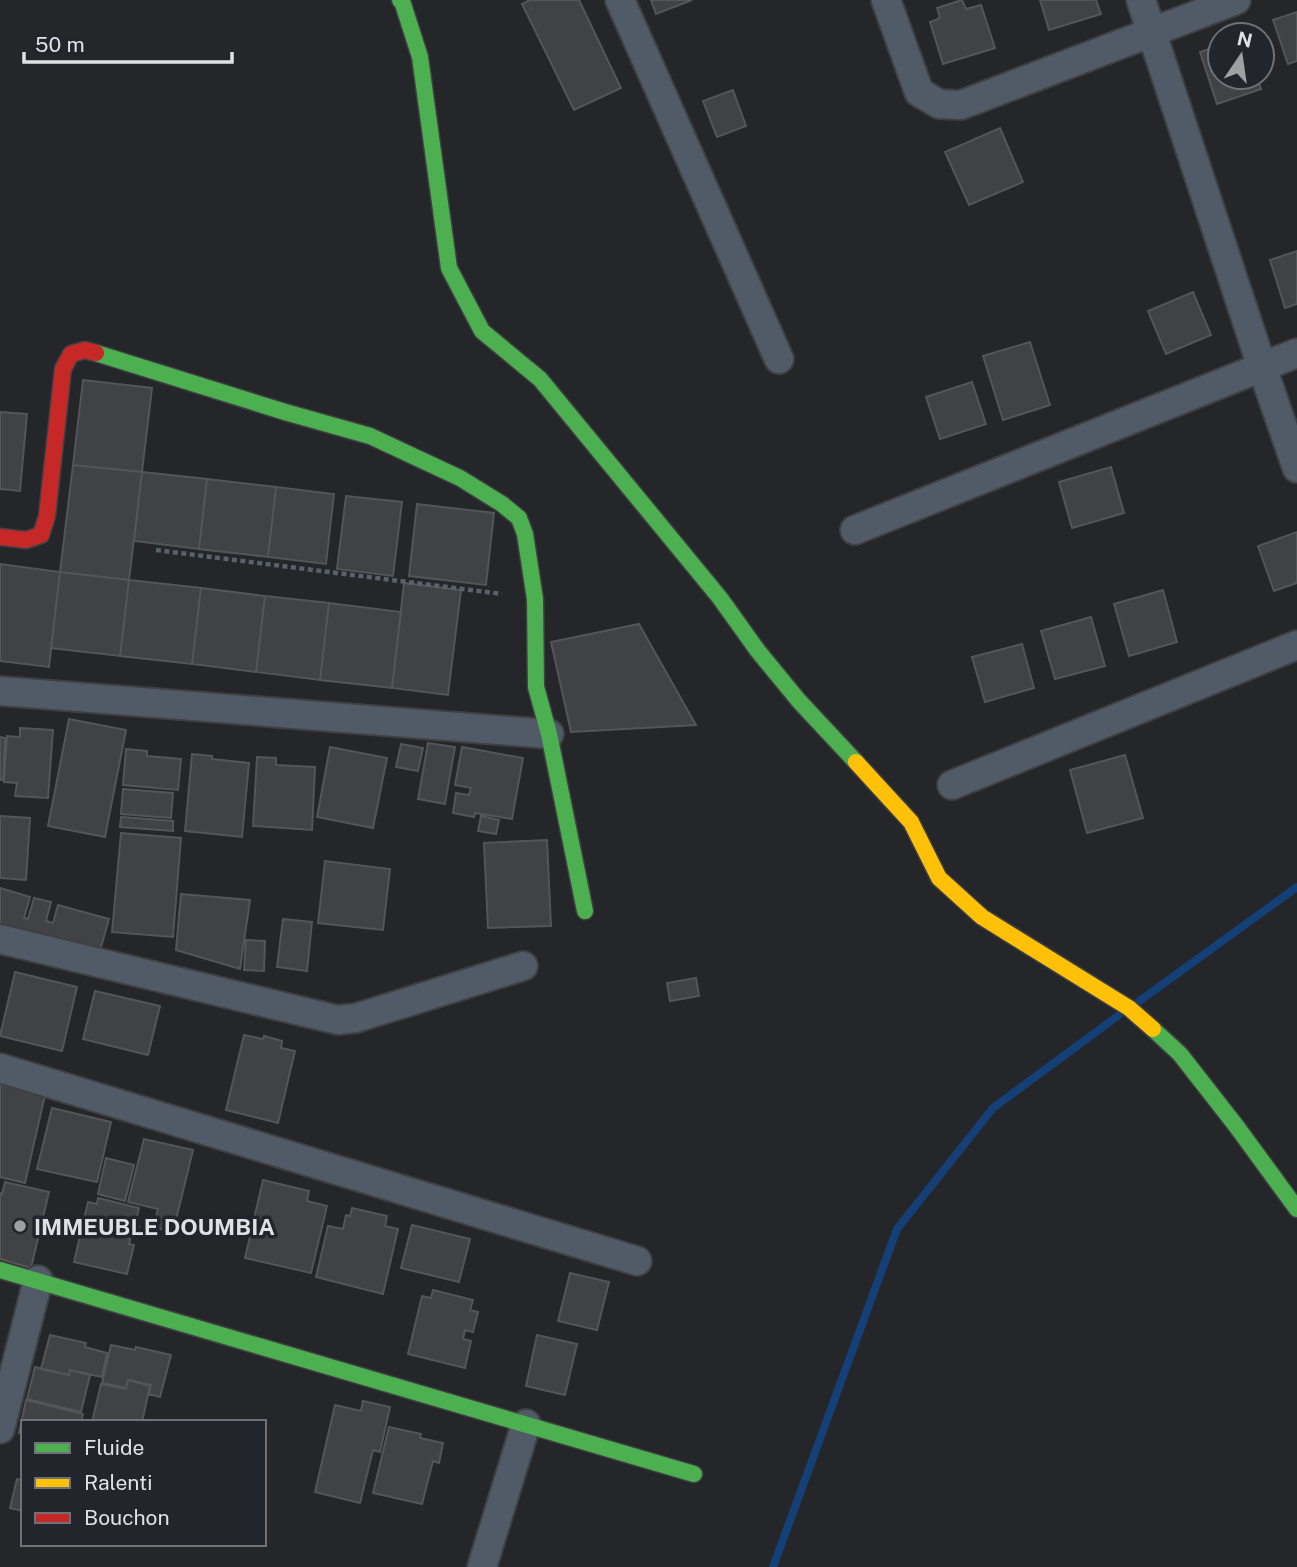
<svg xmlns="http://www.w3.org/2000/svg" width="1297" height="1567" viewBox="0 0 1297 1567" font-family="'Public Sans',sans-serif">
	<rect width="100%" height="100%" fill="#242629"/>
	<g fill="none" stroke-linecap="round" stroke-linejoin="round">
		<!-- stream -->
		<path stroke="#153f77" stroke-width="8" d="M1138 1002 1297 887
			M773 1567 897 1229 993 1108 1119 1015"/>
	</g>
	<!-- building -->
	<path fill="#404245" stroke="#535558" stroke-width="2" d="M530 0H579L621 88 574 110 522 4Z
		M651 0H692L656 14Z
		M962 0 966 9 981 5 995 48 943 64 930 22 940 18 937 8Z
		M1040 0H1096L1101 14 1049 30Z
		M1297 12V61L1288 64 1273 20Z
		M1220 45V77H1257L1261 89 1217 104 1200 52Z
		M733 90 746 126 717 137 703 101Z
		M1000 128 1023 182 969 205 945 152Z
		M1297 251V304L1285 308 1270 260Z
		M1193 292 1211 335 1166 354 1148 311Z
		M1030 342 1050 405 1003 420 983 356Z
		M83 380 152 388 142 472 73 465Z
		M972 382 986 424 940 439 926 397Z
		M0 412 27 414 20 491 0 489Z
		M73 465 142 472 129 580 60 572Z
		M1111 467 1124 513 1072 528 1059 482Z
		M142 472 207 479 199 549 134 541Z
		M207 479 276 487 268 557 199 549Z
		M276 487 334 494 326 564 268 557Z
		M346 496 402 502 393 576 337 569Z
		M417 504 494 513 486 585 409 576Z
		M1297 532V583L1274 591 1258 546Z
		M0 564 60 572 49 667 0 661Z
		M60 572 129 580 120 656 51 648Z
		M129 580 201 588 192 664 120 656Z
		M404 583 461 590 448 695 392 688Z
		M201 588 265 596 256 672 192 664Z
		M1163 590 1177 642 1129 656 1114 604Z
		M265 596 329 603 320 680 256 672Z
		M329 603 401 612 392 688 320 680Z
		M1091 617 1105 666 1055 679 1041 631Z
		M639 624 696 725 571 732 551 642Z
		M1022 644 1034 688 985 702 972 657Z
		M69 719 126 730 105 837 48 826Z
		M20 728 53 730 48 798 15 796 17 783 4 782 7 736 20 737Z
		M0 737 5 738 3 780H0Z
		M428 743 455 747 445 804 418 799Z
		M401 744 423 748 418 771 396 767Z
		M330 747 387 758 373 828 317 817Z
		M462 747 523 758 512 819 475 813 474 817 453 813 456 793 469 795 471 788 455 785Z
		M126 749 147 751V756L181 759 178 790 123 785Z
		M192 754 212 756V759L249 763 242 837 185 831Z
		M1125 755 1143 818 1087 833 1070 770Z
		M257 757 276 758V765L315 767 312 830 253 826Z
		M123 789 173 793 171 818 121 814Z
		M0 816 30 818 26 880 0 878Z
		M481 816 499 820 496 834 478 831Z
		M121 817 173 821V831L120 827Z
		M121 833 181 838 173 937 112 932Z
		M547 840 551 926 488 928 484 843Z
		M325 861 390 869 383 930 318 923Z
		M0 888 30 897 24 918 28 919 34 898 51 902 46 921 53 923 58 905 109 919 99 954 0 927Z
		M181 894 250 900 240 969 176 950Z
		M283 919 312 922 307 971 277 967Z
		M246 940 265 941 264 971 244 970Z
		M15 972 77 987 62 1051 0 1036Z
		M696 978 699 996 670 1001 667 983Z
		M95 991 160 1006 148 1055 83 1039Z
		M244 1035 263 1039 264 1036 282 1041 281 1048 295 1051 278 1123 226 1110Z
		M0 1084 45 1095 25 1183 0 1177Z
		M52 1108 111 1122 97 1182 37 1169Z
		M144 1139 193 1150 173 1232 153 1227 158 1209 128 1202Z
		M106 1158 134 1165 125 1201 98 1194Z
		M263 1180 309 1191 307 1201 327 1206 311 1273 245 1258Z
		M5 1182 49 1192 31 1268 0 1259V1193L2 1194Z
		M98 1198 139 1208 135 1225 139 1226 136 1237 131 1236 129 1244 134 1245 127 1274 74 1262 88 1202 97 1204Z
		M352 1208 387 1216 385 1226 398 1229 383 1294 316 1277 328 1226 343 1229 346 1215 350 1216Z
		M412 1225 470 1239 459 1282 401 1268Z
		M570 1273 609 1282 597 1330 558 1321Z
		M433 1290 473 1300 470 1310 478 1312 473 1332 465 1330 463 1339 471 1341 465 1368 408 1354 422 1296 431 1298Z
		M50 1335 86 1343 85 1347 107 1353 102 1377 70 1370 69 1375 41 1369Z
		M537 1335 577 1344 565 1395 526 1386Z
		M111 1345 135 1350 136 1347 171 1355 160 1397 149 1394 151 1385 128 1380 126 1388 102 1383Z
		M35 1367 69 1375 70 1370 90 1375 81 1412 27 1399Z
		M128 1380 150 1386 142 1422H92L101 1384 126 1389Z
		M26 1400 83 1414 81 1422H23V1433H19Z
		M363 1401 390 1407 380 1452 373 1450 360 1503 315 1492 335 1405 361 1411Z
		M389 1427 421 1434 420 1438 443 1443 439 1463 433 1461 422 1504 373 1493Z
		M17 1479 23 1481V1511L10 1508Z"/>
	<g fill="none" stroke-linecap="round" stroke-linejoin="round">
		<defs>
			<path id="street" d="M620 0 779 359
				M886 0 919 92 939 104 961 105 1236 0
				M1141 0 1262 367 1297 468
				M855 530 1297 353
				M0 691 549 734
				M952 785 1297 645
				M0 939 338 1020 356 1018 523 966
				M0 1068 637 1261
				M0 1429 38 1280
				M482 1567 526 1424"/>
			<path id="fast" d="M400 0 403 4 420 57 449 268 482 331 540 379 720 598 758 651 799 701 856 762
				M96 353 285 412 370 436 460 478 502 504 519 518 525 534 535 599 536 687 549 734 585 911
				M1153 1029 1180 1054 1237 1127 1297 1209
				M0 1270 694 1474"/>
			<path id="slow" d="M856 762 911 822 939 878 982 917 1129 1008 1153 1029"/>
			<path id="jam" d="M0 537 26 540 41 535 47 516 63 369 71 354 85 350 96 353"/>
		</defs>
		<!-- street casing -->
		<use href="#street" stroke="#3f4042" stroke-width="32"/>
		<!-- fast casing -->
		<use href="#fast" stroke="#3f4042" stroke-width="19"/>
		<!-- slow casing -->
		<use href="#slow" stroke="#3f4042" stroke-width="19"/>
		<!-- jam casing -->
		<use href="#jam" stroke="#3f4042" stroke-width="19"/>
		<!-- path -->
		<path stroke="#5a616a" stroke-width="4.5" stroke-dasharray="5 3.5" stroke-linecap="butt" d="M156 550 502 594"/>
		<!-- street -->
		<use href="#street" stroke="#515b68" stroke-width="28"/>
		<!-- fast -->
		<use href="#fast" stroke="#4caf50" stroke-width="16"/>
		<!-- slow -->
		<use href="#slow" stroke="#ffc107" stroke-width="16"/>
		<!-- jam -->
		<use href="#jam" stroke="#c62828" stroke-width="16"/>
	</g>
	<!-- markers -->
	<circle fill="#9ea0a3" stroke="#22252b" stroke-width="2.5" cx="20" cy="1226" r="7"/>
	<g text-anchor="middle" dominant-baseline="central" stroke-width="7" stroke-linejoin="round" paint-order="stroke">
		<!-- poi labels -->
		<g font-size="23" font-weight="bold" fill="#dfe2e5" stroke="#22252b" text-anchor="start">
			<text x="34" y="1226">IMMEUBLE DOUMBIA</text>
		</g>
	</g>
	<!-- legend -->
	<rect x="21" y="1420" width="245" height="126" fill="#22252b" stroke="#6e7175" stroke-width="2"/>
	<rect x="35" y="1443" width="35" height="10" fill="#4caf50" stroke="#6e7175" stroke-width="2"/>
	<text x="84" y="1455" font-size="21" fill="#dfe2e5">Fluide</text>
	<rect x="35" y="1478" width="35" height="10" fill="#ffc107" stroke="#6e7175" stroke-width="2"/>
	<text x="84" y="1490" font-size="21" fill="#dfe2e5">Ralenti</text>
	<rect x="35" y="1513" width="35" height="10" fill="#c62828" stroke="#6e7175" stroke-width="2"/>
	<text x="84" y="1525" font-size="21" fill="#dfe2e5">Bouchon</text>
	<!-- north arrow -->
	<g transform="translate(1241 56) rotate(13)"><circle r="33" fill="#22252b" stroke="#6e7175" stroke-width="2"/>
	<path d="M0-5L12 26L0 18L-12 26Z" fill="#9ea0a3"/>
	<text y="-10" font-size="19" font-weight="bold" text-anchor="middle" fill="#dfe2e5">N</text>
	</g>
	<!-- scale -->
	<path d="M24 52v10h208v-10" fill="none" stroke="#dfe2e5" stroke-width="3.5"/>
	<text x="35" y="52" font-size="21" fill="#dfe2e5" stroke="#22252b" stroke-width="5" paint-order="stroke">50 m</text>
</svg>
